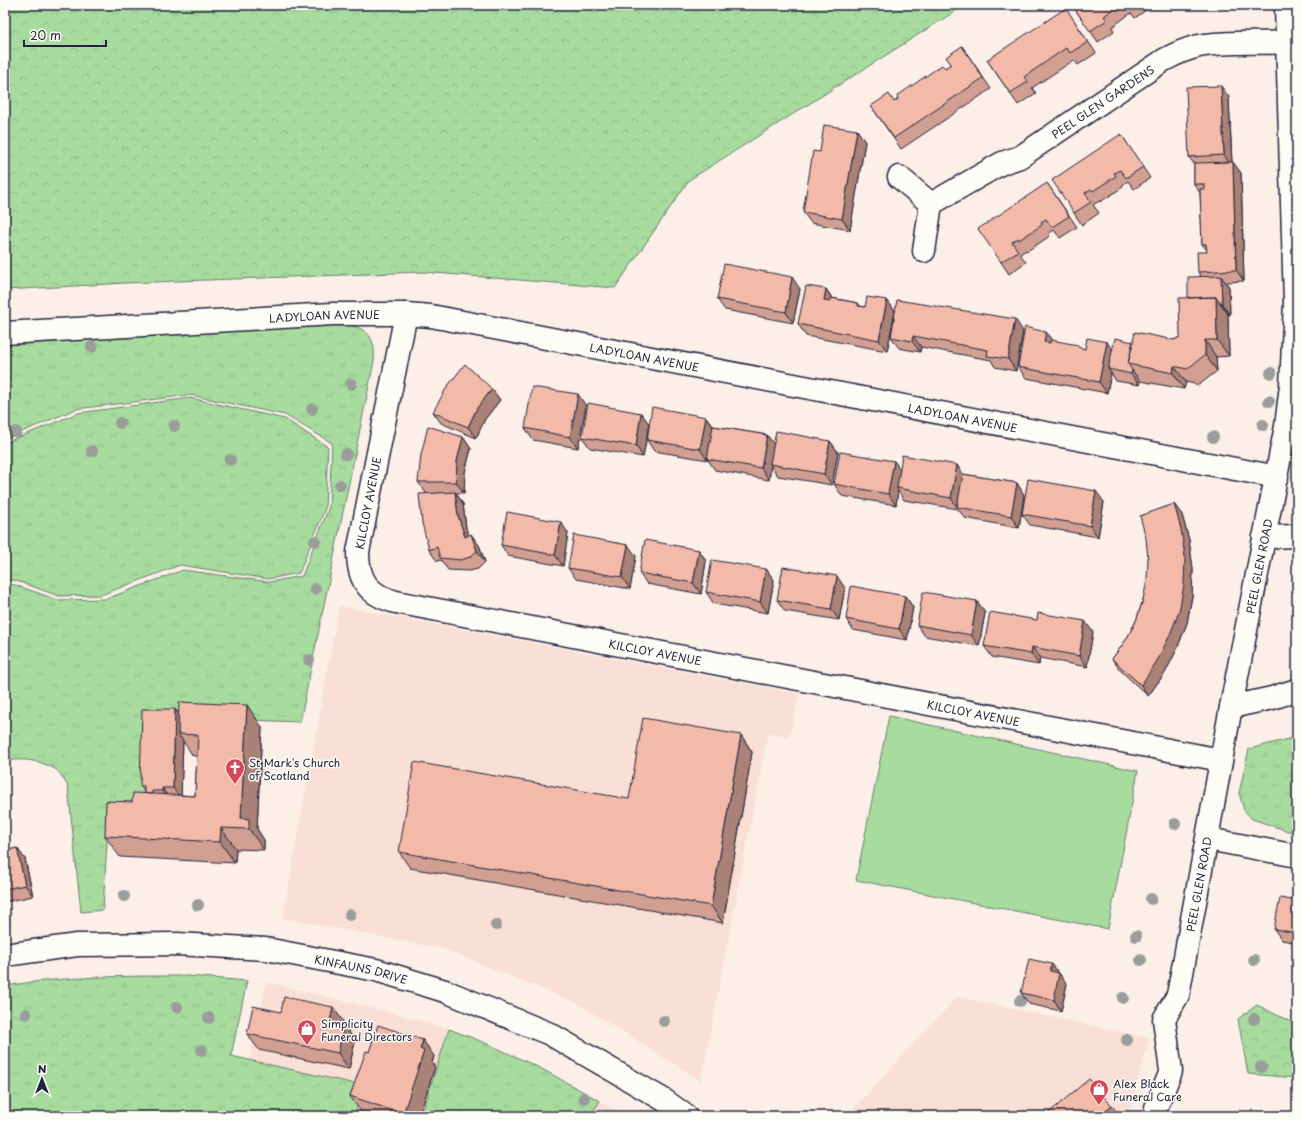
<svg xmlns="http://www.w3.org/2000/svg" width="1302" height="1121" viewBox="0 0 1302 1121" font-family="'Playpen Sans',sans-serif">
	<defs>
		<pattern id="grass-tufts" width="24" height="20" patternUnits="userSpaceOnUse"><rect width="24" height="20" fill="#a8dc9f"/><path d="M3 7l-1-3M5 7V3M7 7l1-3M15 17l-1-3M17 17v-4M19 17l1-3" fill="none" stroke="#90bc8a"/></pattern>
		<pattern id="forest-crowns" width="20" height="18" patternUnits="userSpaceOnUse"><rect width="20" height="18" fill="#a8dc9f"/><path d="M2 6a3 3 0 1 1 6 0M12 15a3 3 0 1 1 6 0" fill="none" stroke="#90bc8a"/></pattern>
	</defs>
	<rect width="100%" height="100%" fill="#fbefe8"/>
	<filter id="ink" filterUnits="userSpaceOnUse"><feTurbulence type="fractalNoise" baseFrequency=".025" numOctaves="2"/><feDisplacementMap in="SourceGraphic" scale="8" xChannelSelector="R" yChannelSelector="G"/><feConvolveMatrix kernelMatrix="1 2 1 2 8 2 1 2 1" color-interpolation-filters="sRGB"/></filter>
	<g filter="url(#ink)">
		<!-- built -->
		<path fill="#f9dfd5" d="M339 606 800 694 789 736 768 733 701 1081 577 1003 444 949 283 918Z
			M267 982 393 1013 449 1029 421 1116H354L364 1087 249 1060Z
			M957 997 1149 1038 1128 1116H847Z
			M600 1101 623 1116H590Z"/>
		<!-- grass -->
		<path fill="url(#grass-tufts)" stroke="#657f6d" d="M321 324C349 324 378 323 374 361L300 722 147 716 144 814 108 825 103 910 81 912 68 787C65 781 61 773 55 769 40 760 22 758 5 761V584L15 585 58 600 106 599 183 570 269 582 302 576 329 507 332 443 285 415 190 395 76 409 5 439V345Z
			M190 398 285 419 328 447 325 509 299 573 268 579 180 565 101 595 59 596 14 580H5V443L78 413Z
			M1297 737V834L1252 819 1244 810 1239 793 1249 749Z
			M188 976 247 981 231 1056 364 1086 354 1116H5V986C65 976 127 976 188 976Z
			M449 1029 488 1044 540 1068 600 1101 590 1116H564L555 1114 554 1116H421Z"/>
		<!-- forest -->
		<path fill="url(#forest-crowns)" stroke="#657f6d" d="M5 5H965L689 180 615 288 423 272 125 283 5 290Z
			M1257 1005 1297 1025V1078L1248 1074 1238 1019Z"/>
		<!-- garden -->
		<path fill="#a8dc9f" stroke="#657f6d" d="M889 716 1138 771 1108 929 856 880Z"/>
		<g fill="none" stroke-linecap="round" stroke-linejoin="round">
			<defs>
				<g id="minor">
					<path d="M899 177 931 204"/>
					<path id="s1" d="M924 251 931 204 1002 163 1020 157 1164 60C1175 54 1186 49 1199 46 1227 41 1258 44 1287 42"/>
					<path id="s2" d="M406 314 358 552C358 580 368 595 396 602L1221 760"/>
					<path id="s3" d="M5 333 333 314H406L431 316 1277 477"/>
					<path d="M1264 537 1297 536"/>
					<path d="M1231 707 1272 698 1297 690"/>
					<path d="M1208 839 1297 856"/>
					<path id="s4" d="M5 955 77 945 177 944 266 949 376 970 445 991 550 1034 664 1100 686 1116"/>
					<path id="s5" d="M1154 1116 1156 1108 1171 1071 1164 1019 1178 995 1231 707 1286 426 1291 385 1295 303 1286 5"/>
				</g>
			</defs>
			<!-- minor casing -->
			<use href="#minor" stroke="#22223b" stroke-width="25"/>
			<!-- minor -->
			<use href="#minor" stroke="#fdfcf7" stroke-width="22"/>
		</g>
		<!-- trees -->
		<g fill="#9a9d99">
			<circle cx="92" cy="347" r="6"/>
			<circle cx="1271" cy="373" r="6"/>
			<circle cx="351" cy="384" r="6"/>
			<circle cx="1269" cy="401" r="6"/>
			<circle cx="312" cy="409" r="6"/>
			<circle cx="120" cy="423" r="6"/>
			<circle cx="1263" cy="425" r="6"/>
			<circle cx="174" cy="426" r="6"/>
			<circle cx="16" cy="432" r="6"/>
			<circle cx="1213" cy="437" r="6"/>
			<circle cx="92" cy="451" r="6"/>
			<circle cx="346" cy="454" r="6"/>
			<circle cx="230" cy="460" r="6"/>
			<circle cx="340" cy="485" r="6"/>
			<circle cx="315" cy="541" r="6"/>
			<circle cx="315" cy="589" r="6"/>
			<circle cx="309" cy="660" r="6"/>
			<circle cx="1175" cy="824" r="6"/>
			<circle cx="124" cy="896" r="6"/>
			<circle cx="1151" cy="899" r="6"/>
			<circle cx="198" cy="905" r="6"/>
			<circle cx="350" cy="915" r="6"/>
			<circle cx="496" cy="925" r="6"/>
			<circle cx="1136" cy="936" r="6"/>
			<circle cx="1141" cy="960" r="6"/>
			<circle cx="1254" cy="960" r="6"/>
			<circle cx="1123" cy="998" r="6"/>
			<circle cx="1020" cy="1001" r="6"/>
			<circle cx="177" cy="1007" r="6"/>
			<circle cx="26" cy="1014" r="6"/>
			<circle cx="209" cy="1018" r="6"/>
			<circle cx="1254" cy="1019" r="6"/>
			<circle cx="664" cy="1021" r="6"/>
			<circle cx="1127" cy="1040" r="6"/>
			<circle cx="202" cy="1050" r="6"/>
			<circle cx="1261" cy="1067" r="6"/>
			<circle cx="584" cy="1098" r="6"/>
		</g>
		<!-- wall -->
		<path fill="#d1a092" stroke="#22223b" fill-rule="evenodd" d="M1072 5H1153L1135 18 1131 13 1112 27 1114 31 1098 42Z
			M1073 19 1096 53 1078 65 1074 60 1032 88 1036 93 1018 105 987 60Z
			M962 46 991 89 901 149 871 106 894 102 951 64Z
			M1229 97 1232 162 1241 173 1244 281 1226 282 1229 287 1230 315 1228 314 1229 356 1216 357 1217 371 1199 385 1186 382 1184 389 1140 381 1139 385 1116 381 1111 373 1107 393 1026 378 1018 367 1046 332 1051 340 1080 348 1085 349 1112 350 1133 342 1174 340 1180 337 1188 298 1201 276 1198 272 1207 252V250L1202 244 1200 193 1194 184V164L1189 157Z
			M857 130 865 142 850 230 811 223 803 212 820 152Z
			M1121 134 1150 178 1134 189 1128 181 1122 185 1123 187 1100 202 1099 201 1093 205 1099 213 1082 225 1074 213Z
			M1047 183 1077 227 1060 238 1054 230 1048 234 1050 236 1027 251 1026 250 1020 254 1026 262 1009 274 1001 262Z
			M800 289 793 323 725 310 717 299Z
			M826 289 832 298 858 303 860 306 865 307 887 300 895 311 887 351 806 336 798 324Z
			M1023 331 1016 371 995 367 991 360 921 347 920 352 899 348 891 337Z
			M492 389 500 400 485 419 476 438 441 423 433 412Z
			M586 406 578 448 533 440 525 428Z
			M641 413 649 424 643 457 590 448 582 437Z
			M706 417 713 426 767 435 774 445 830 441 838 452 832 485 778 476 771 466 769 480 715 470 708 460 654 451 647 440Z
			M463 437 471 449 465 472 464 493H456L463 504 466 528 468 535 479 545 485 562 478 569 469 571 448 570 441 560 437 561 429 550 426 493 418 482Z
			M894 461 900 470 957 465 963 474 1017 483 1024 495 1019 528 965 518 958 509 904 500 898 491 896 505 842 496 834 484Z
			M1104 502 1098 537 1030 525 1022 514Z
			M1174 504 1182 515 1189 540 1193 569 1192 596 1187 623 1177 649 1165 673 1148 696 1120 670 1112 659 1126 640 1136 621Z
			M568 533 563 566 508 556 501 545Z
			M699 550 706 561 701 594 647 584 639 573Z
			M636 556 630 589 576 579 568 568Z
			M766 569 774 580 768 613 714 604 706 592Z
			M845 588 839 620 785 611 777 600Z
			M905 596 913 607 907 640 853 630 846 619Z
			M977 601 985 613 979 646 925 636 917 625Z
			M1093 632 1087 667 1040 658 1039 665 992 657 984 646Z
			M175 709 179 714 262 727 257 829 264 840V850L236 849 235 863 120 857 105 836 132 802 144 793V791L140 786ZM183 741 193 756H197L195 796 181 795Z
			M741 735 752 752 723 923 410 868 399 852 629 799Z
			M17 848 25 859 33 896 5 902V851Z
			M1297 901V943L1282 940 1274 929Z
			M1059 973 1067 984 1061 1011 1029 1004 1021 993Z
			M281 1012 345 1024 344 1025 355 1041 349 1069 259 1050 247 1034Z
			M369 1052 434 1056 432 1063 435 1067 419 1116H371L362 1113 350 1096Z
			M1112 1106 1120 1116H1045Z"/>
		<!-- shaded-wall -->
		<path fill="#aa8277" stroke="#22223b" d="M1221 86 1229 97 1232 167 1224 155Z
			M857 130 865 142 850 230 842 219Z
			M1233 162 1241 173 1244 281 1236 270Z
			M1221 276 1229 287 1230 315 1222 304Z
			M792 277 800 289 793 323 786 312Z
			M826 289 834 301 832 311 824 300Z
			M1216 297 1228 314 1229 356 1217 340Z
			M887 300 895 311 887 351 879 340Z
			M1015 319 1023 331 1016 371 1008 359Z
			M1046 332 1054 343 1051 353 1044 342Z
			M913 336 921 347 920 352 912 341Z
			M1205 340 1216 357 1217 371 1205 355Z
			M1107 342 1115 354 1108 369 1111 373 1107 393 1099 382Z
			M1174 366 1186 382 1184 389 1173 373Z
			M1132 370 1140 381 1139 385 1131 374Z
			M492 389 500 400 485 419 476 438 468 427 477 408Z
			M578 394 586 406 578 448 570 437Z
			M641 413 649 424 643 457 636 446Z
			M706 417 714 428 707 459 708 461 700 449Z
			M767 435 775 446 770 464 771 466 769 480 761 468Z
			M463 437 471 449 465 472 464 493 456 482 457 461Z
			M830 441 838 452 832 485 824 474Z
			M894 461 902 472 897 488 898 491 896 505 888 494Z
			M957 465 964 476 957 507 951 498Z
			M1017 483 1024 495 1019 528 1011 516Z
			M1096 491 1104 502 1098 537 1090 526Z
			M455 492 463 504 466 528 472 548 465 537 458 516Z
			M1174 504 1182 515 1189 540 1193 569 1192 596 1187 623 1177 649 1165 673 1148 696 1141 685Z
			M561 522 568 533 563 566 555 555Z
			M471 534 479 545 485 562 477 551Z
			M628 545 636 556 630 589 622 577Z
			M699 550 706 561 701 594 693 583Z
			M766 569 774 580 768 613 760 602Z
			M837 576 845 588 839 620 831 609Z
			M905 596 913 607 907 640 899 629Z
			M977 601 985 613 979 646 971 635Z
			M1085 621 1093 632 1087 667 1079 656Z
			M1032 647 1040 658 1039 665 1031 654Z
			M247 705 262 727 257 829 264 840V850L241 818Z
			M175 709 183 720 178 734 183 741 181 799 173 788Z
			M741 735 752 752 723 923 711 906Z
			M162 788 170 799V803L162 791Z
			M221 828 236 849 235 863 220 842Z
			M17 848 25 859 33 896 25 885Z
			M1052 964 1067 984 1061 1011 1054 1000 1050 971Z
			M333 1007 345 1024 344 1025 355 1041 349 1069 338 1053 330 1022Z
			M423 1040 434 1056 432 1063 435 1067 419 1116H405L403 1114Z"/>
		<!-- building -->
		<path fill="#f3baaa" stroke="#22223b" d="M1072 5H1119L1104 16 1107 20 1090 31Z
			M1066 8 1088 42 1070 53 1066 48 1024 77 1028 82 1010 93 987 60Z
			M962 46 983 78 894 138 871 106 889 94 894 102 898 99 897 96 942 65 945 68 951 64 946 57Z
			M1221 86 1224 155 1189 157 1186 87Z
			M824 125 857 130 842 219 803 212 813 151 820 152Z
			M1121 134 1143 167 1126 178 1120 170 1114 173 1116 176 1093 191 1091 189 1085 193 1091 202 1074 213 1052 180Z
			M1233 162 1236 270 1198 272 1197 252H1207L1206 244H1202L1200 189H1204V184H1194V163Z
			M1047 183 1069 216 1052 227 1046 219 1041 222 1042 225 1019 240 1018 238 1012 242 1018 251 1001 262 978 229Z
			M724 264 792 277 786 312 717 299Z
			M1221 276 1222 304 1220 302 1216 297 1188 298V277Z
			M806 286 826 289 824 300 831 301V298L858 303V306L865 307 867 297 887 300 879 340 798 324Z
			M1216 297 1217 340H1205V355L1187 369 1174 366 1173 373 1128 364 1135 332 1174 340 1180 337 1179 298Z
			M897 300 1015 319 1008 359 987 356 988 350 913 336 912 341 891 337Z
			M1025 327 1046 332 1044 342 1050 343 1051 340 1078 345V347L1085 349 1087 338 1107 342 1099 382 1018 367Z
			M1115 338 1133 342 1128 364 1132 370 1131 374 1108 369Z
			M465 364 492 389 477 408 468 427 433 412 447 387Z
			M532 387 578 394 570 437 525 428Z
			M588 403 641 413 636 446 582 437Z
			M652 407 706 417 700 449 647 440Z
			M428 426 463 437 457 461 456 482H418L421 455Z
			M713 426 767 435 761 468 707 459Z
			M776 431 830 441 824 474 770 464Z
			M840 452 894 461 888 494 834 484Z
			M902 455 957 465 951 498 897 488Z
			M963 474 1017 483 1011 516 957 507Z
			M1028 479 1096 491 1090 526 1022 514Z
			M455 492 458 516 465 537 471 534 477 551 470 557 461 560 440 558 437 547 429 550 422 523 419 494Z
			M1174 504 1181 529 1185 557 1184 585 1179 612 1169 637 1157 661 1141 685 1112 659 1126 640 1136 621 1143 600 1147 580 1148 559 1146 538 1140 516Z
			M507 512 561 522 555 555 501 545Z
			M574 535 628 545 622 577 568 568Z
			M645 540 699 550 693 583 639 573Z
			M712 560 766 569 760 602 706 592Z
			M783 567 837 576 831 609 777 600Z
			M851 586 905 596 899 629 846 619Z
			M923 592 977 601 971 635 917 625Z
			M990 612 1037 620 1038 613 1085 621 1079 656 1032 647 1031 654 984 646Z
			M179 702 247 705 241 818 249 819V829L221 828 220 842 105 836 106 801 132 802 133 793 195 796 198 735 178 734Z
			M142 709H175L173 788H162V791H152V794L144 793V786H140Z
			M643 718 741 735 711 906 399 852 414 762 629 799Z
			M17 848 25 885 5 889V851Z
			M1280 898 1297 901V933L1274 929Z
			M1029 959 1052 964 1050 971 1059 973 1054 1000 1021 993Z
			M284 997 333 1007 330 1022 344 1024 338 1053 247 1034 253 1006 281 1012Z
			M378 1025 423 1040 420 1049 424 1051 403 1114 350 1096 366 1051 369 1052Z
			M1089 1079 1112 1106 1100 1116H1045Z"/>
	</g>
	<!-- icons -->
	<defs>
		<symbol id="church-pin" viewBox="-11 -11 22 30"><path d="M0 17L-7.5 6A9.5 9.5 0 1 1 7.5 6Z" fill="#d1495b" stroke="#fdfcf7"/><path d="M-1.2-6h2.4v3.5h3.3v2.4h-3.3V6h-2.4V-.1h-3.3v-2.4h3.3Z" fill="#fff"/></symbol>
		<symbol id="shop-pin" viewBox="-11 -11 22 30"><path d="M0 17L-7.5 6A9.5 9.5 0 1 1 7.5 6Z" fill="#d1495b" stroke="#fdfcf7"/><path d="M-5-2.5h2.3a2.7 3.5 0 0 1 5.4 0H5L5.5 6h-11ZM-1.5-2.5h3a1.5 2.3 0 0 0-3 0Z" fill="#fff"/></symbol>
	</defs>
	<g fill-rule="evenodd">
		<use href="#church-pin" x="224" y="757" width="22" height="30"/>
		<use href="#shop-pin" x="296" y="1018" width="22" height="30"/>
		<use href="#shop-pin" x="1088" y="1078" width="22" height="30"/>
	</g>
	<g text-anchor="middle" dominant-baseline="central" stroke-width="3" stroke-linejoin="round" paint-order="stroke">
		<!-- street labels -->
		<g font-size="11" fill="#22223b" stroke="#fdfcf7">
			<text stroke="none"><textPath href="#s1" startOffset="248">PEEL GLEN GARDENS</textPath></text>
			<text stroke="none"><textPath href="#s3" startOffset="320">LADYLOAN AVENUE</textPath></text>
			<text stroke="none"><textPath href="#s3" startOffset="644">LADYLOAN AVENUE</textPath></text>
			<text stroke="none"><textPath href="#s3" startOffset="968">LADYLOAN AVENUE</textPath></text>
			<text transform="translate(368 503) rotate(-79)">KILCLOY AVENUE</text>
			<text stroke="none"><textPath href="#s5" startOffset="565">PEEL GLEN ROAD</textPath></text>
			<text stroke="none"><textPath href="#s2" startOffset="576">KILCLOY AVENUE</textPath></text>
			<text stroke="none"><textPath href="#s2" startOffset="900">KILCLOY AVENUE</textPath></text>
			<text stroke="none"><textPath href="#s5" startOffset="241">PEEL GLEN ROAD</textPath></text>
			<text stroke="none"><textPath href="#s4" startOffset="359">KINFAUNS DRIVE</textPath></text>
		</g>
		<!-- poi labels -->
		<g font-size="11" fill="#22223b" stroke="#fdfcf7" text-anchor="start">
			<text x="249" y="762">St Mark's Church<tspan x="249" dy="13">of Scotland</tspan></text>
			<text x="321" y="1023">Simplicity<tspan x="321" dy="13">Funeral Directors</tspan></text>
			<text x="1113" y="1083">Alex Black<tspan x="1113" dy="13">Funeral Care</tspan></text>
		</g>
	</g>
	<!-- margin -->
	<rect width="1302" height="1121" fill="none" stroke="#fdfcf7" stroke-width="20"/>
	<rect x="10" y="10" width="1282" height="1101" fill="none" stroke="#22223b" stroke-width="1.5" filter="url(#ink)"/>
	<!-- north arrow -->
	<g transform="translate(42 1079)" stroke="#fdfcf7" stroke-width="3" paint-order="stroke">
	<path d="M0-3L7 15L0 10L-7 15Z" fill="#22223b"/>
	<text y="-6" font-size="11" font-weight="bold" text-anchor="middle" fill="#22223b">N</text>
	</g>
	<!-- scale -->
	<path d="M24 40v6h82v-6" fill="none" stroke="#22223b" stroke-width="2"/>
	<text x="30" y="40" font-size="12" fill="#22223b" stroke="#fdfcf7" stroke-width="3" paint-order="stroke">20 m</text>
</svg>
